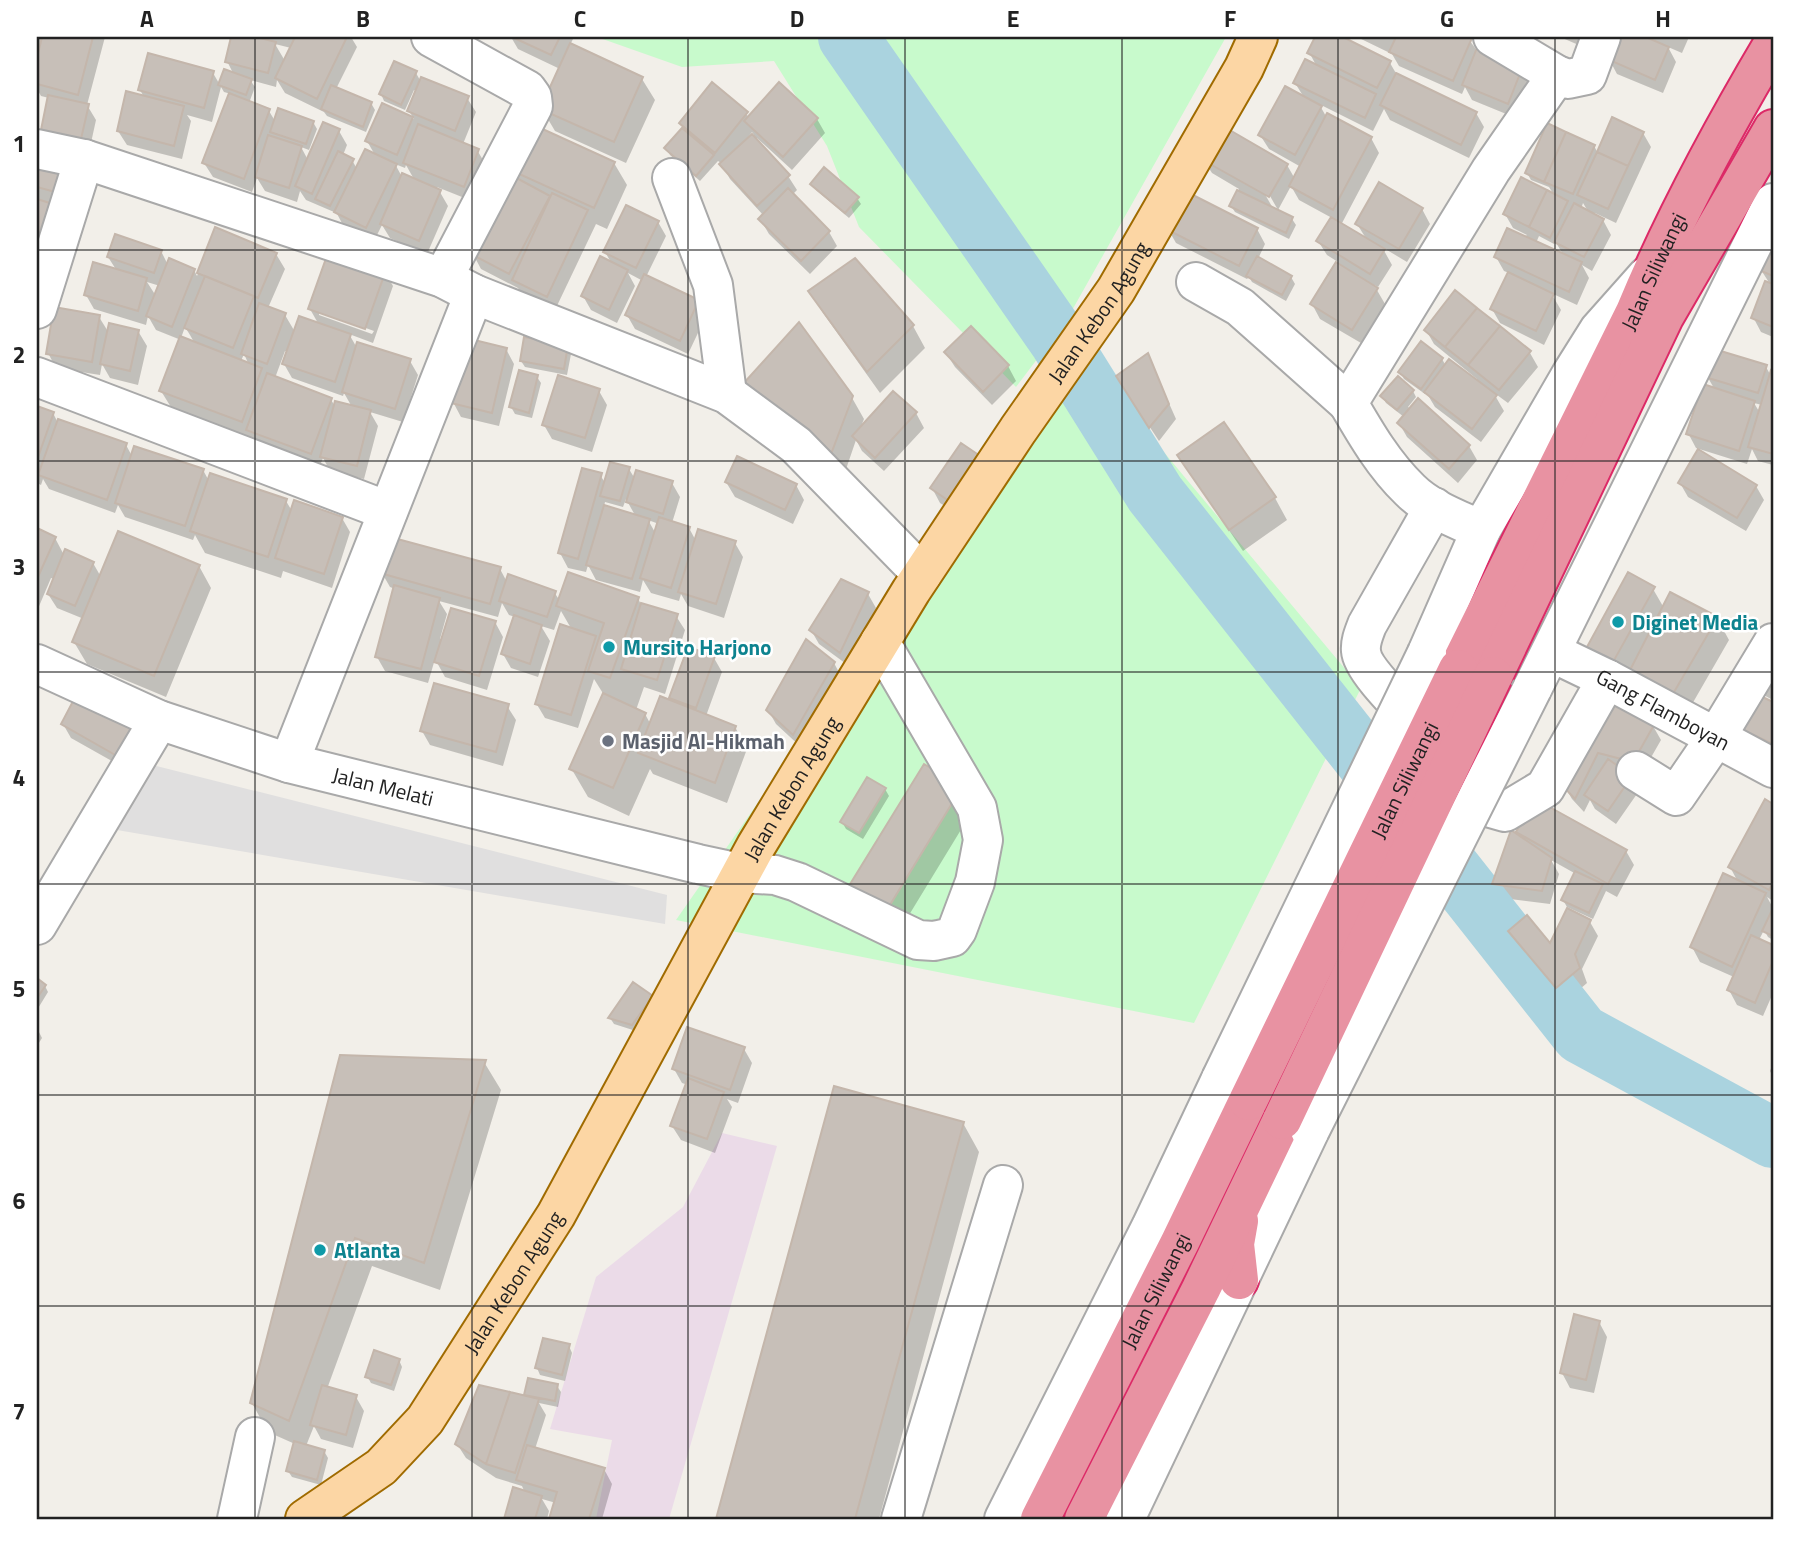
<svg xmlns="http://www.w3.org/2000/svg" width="1810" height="1556" viewBox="0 0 1810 1556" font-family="'Titillium Web',sans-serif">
	<rect width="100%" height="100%" fill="#f2efe9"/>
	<!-- residential -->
	<path fill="#e0dfdf" d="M117 756 667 895 665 924 76 823Z"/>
	<!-- industrial -->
	<path fill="#ebdbe8" d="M722 1133 777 1146 669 1519H596L612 1440 550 1429 596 1277 683 1207Z"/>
	<!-- park -->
	<path fill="#c8facc" d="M597 37H1226L1066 321 1016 387 859 227 827 146 774 61 682 67Z
		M1076 347 1361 688 1194 1023 676 920Z"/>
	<!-- shadow -->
	<path fill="#0003" fill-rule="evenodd" d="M37 37H105L87 105 96 120 89 152 51 144 43 130 49 98 41 96 37 89V65L40 54 37 53Z
		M233 37H351L357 47 336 89 371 103 375 110 366 132 327 116 324 112 285 93 277 80 276 87 250 80 255 87 249 103 269 111 275 121 313 122 317 129 309 150 301 147 308 160 339 131 347 145 343 155 352 160 357 169 375 155 367 141 382 105 414 119 409 111 417 92 414 90 405 110 384 101 381 94 416 73 421 82 467 98 476 112 463 144 477 150 486 165 472 201 437 187 448 206 427 254 390 238 382 225 374 241 344 227 335 210 334 212 306 200 300 191 297 202 265 191 257 178 252 192 213 177 204 163 231 94 224 92 221 87 212 122 187 115 191 121 182 159 127 145 118 131 144 97 140 90 213 73 220 85 234 75 227 61ZM275 44 291 48 285 61ZM395 164 405 168 406 165 415 181 401 175Z
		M511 37H574L570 45 642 79 655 100 626 163 555 131 542 109 560 69 518 49Z
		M1317 37H1339L1390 63 1397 75 1476 113 1484 127 1469 158 1390 120 1384 109 1373 131 1319 104 1327 118 1371 138 1379 153 1341 225 1367 240 1357 224 1422 209 1430 224 1407 262 1382 247 1392 265 1378 287 1374 285 1385 304 1361 343 1320 319 1312 304 1338 262 1327 255 1318 241 1332 218 1299 200 1291 186 1278 210 1266 189 1263 191 1274 210 1292 219 1296 225 1289 239 1235 212 1231 206 1239 189 1212 173 1203 159 1287 165 1295 179 1301 167 1269 149 1260 135 1305 99 1295 83 1317 67 1309 52Z
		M1357 37H1467L1478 52 1482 41 1530 82 1516 118 1472 100 1465 87 1462 94 1399 66 1392 54Z
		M1560 37H1585L1581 46Z
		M1612 37H1689L1682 53 1668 47 1676 62 1663 93 1617 74 1609 59Z
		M713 84 749 117 779 84 817 119 825 133 792 170 757 138 755 140 788 176 797 190 792 195 829 232 837 246 810 274 769 234 760 219 764 216 730 179 721 163 718 161 700 181 670 155 667 148 684 128 681 123ZM752 132 754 135 746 142 745 141Z
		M1643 133 1651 147 1616 223 1595 213 1594 216 1603 220 1611 235 1592 271 1582 265 1589 278 1577 305 1551 293 1561 310 1544 345 1500 323 1492 309 1509 273 1504 271 1496 257 1527 235 1513 228 1505 214 1554 195 1549 187 1531 180 1527 173 1594 146 1598 153ZM1583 203 1589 213 1581 209ZM1539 236 1554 244 1555 241 1564 256 1536 243Z
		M37 154 74 208 50 202 56 212 37 248Z
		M614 163 627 185 607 229 596 224 555 310 522 295 518 288 481 269 473 254 506 167Z
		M812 184 857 198 861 204 849 218 816 190Z
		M658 222 666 236 646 277 698 302 706 316 688 354 635 329 627 315 643 281 628 273 635 286 617 323 591 310 583 296 612 264 605 252Z
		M216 229 276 254 285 269 268 308 285 315 295 332 319 325 310 309 385 272 393 286 373 343 349 334 357 348 410 361 418 375 403 422 370 412 378 426 364 479 330 471 323 458 319 468 174 412 161 391 181 340 156 330 148 316 146 325 94 309 86 295 117 271 108 257 161 251 168 265 194 270 197 276ZM147 282 160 286 156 296ZM319 311 374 331 372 334 319 315ZM185 327 190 335 195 344 181 338ZM285 351 288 352 284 364 292 378 343 396 344 393 352 407 335 406 331 400 275 378ZM244 354 249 365 241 361Z
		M1168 229H1257L1265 244 1258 259 1291 277 1295 284 1286 301 1252 282 1249 277 1247 279 1176 243Z
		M1773 238V337L1761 332 1753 317 1770 284 1761 270Z
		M810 292 913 326 925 348 880 393 823 313Z
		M99 317 109 333 138 331 147 346 138 385 110 378 102 364 100 375 56 368 48 353Z
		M1426 330 1530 353 1538 367 1508 403 1493 392 1504 411 1481 442 1435 407 1426 392 1425 394 1404 379 1400 372 1442 359 1446 366 1476 381 1477 379 1434 344Z
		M567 347 571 354 567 375 525 367 521 361Z
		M506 349 514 364 499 426 461 417 453 402Z
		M946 353 1008 366 1016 381 992 405 955 367Z
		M1148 356 1176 419 1159 441 1126 391Z
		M1766 367 1771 376 1773 373V465L1758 461 1752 449 1747 464 1696 448 1688 433 1715 390 1707 376ZM1754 403 1762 405 1760 413Z
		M537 377 541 383 532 418 515 414 511 407Z
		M599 391 607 405 592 452 552 439 544 425Z
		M1413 391 1416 397 1408 407 1469 446 1477 460 1458 483 1407 437 1399 423 1404 417 1386 403 1382 396Z
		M851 396 864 419 860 429 916 413 924 428 884 471 862 451 856 440 844 475 758 406Z
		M37 408 53 413 57 421 126 445 132 456 203 470 209 481 286 501 292 511 342 518 350 532 332 588 283 571 281 578 205 553 195 535 193 540 125 517 118 505 115 513 49 489 43 479 41 485 37 483Z
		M962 445 964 518 940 503 932 488Z
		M1179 456 1275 498 1287 520 1243 551Z
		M629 469 635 479 672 483 680 497 672 523 689 528 696 541 735 543 743 557 724 618 688 606 681 594 679 601 651 593 643 580 640 592 596 580 588 565 586 572 568 568 560 553 600 475 606 484ZM626 499 636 517 604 507 605 502 623 507ZM648 520 659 524 656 534Z
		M726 482 796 485 804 500 793 524 735 497Z
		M1680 483 1756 486 1764 500 1746 531 1688 497Z
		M37 530 55 538 64 555 93 563 101 577 199 566 211 588 166 697 87 664 74 642 84 619 57 608 48 594 54 579 51 578 37 611Z
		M500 569 507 582 554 592 560 601 638 598 641 605 676 616 685 630 665 694 644 687 636 710 645 714 651 725 674 704 671 698 714 658 722 672 706 716 735 727 747 749 727 803 653 774 650 769 629 816 588 797 571 768 604 695 594 679 578 728 545 718 536 703 572 630 561 611 554 630 541 626 550 641 538 677 511 668 503 654 515 617 509 615 502 603 498 617 439 601 447 614 440 639 495 622 503 637 487 690 445 677 435 659 428 683 385 671 377 657 395 589 390 587 382 573Z
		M1653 589 1664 608 1717 618 1729 640 1680 725 1600 685Z
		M868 594 876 608 849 666 819 644 811 630Z
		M834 663 842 678 802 748 776 724 768 710Z
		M1773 663V695L1771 699 1758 692Z
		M82 689 126 769 71 738 63 724Z
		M1751 693 1773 704V754L1736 726Z
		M1599 702 1653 726 1661 740 1641 775 1639 791 1616 824 1595 809 1590 800 1584 812 1572 799 1563 784Z
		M507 706 516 720 503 766 430 745 422 731Z
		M925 767 973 810 895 938 859 916Z
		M885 789 889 796 863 839 846 829 842 822Z
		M1765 802 1773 806V901L1767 897 1773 908V940L1768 937 1764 930 1759 940 1773 947V993L1763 1016 1737 1005 1729 990 1734 977 1700 962 1692 947 1738 882 1730 867Z
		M1518 832 1626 851 1634 865 1617 897 1606 891 1593 919 1567 907 1563 900 1576 874 1551 860 1559 874 1550 904 1502 898 1494 884 1523 841Z
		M1590 922 1598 936 1582 969 1587 983 1566 1001 1519 946 1511 932 1550 946Z
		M37 980 45 986 48 992 37 1010Z
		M651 997 655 1004 636 1031 614 1024 610 1018Z
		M37 1028 42 1038 37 1046Z
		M744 1049 752 1063 738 1103 727 1099 732 1107 715 1153 681 1140 672 1126 688 1085 682 1083 674 1069Z
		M342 1057 484 1062 501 1090 440 1290 372 1266 327 1389 356 1397 364 1411 353 1448 321 1439 314 1426 306 1446 324 1451 328 1458 321 1485 292 1477 288 1471 295 1444 268 1432 252 1403Z
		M1773 1063V1077L1770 1071Z
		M836 1088 963 1123 979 1152 879 1519H718Z
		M1599 1322 1607 1337 1594 1393 1570 1388 1562 1373Z
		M569 1346 572 1353 565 1381 540 1375 537 1368Z
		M399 1360 402 1367 394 1391 371 1383 367 1376Z
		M557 1386 561 1392 558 1407 539 1403 546 1415 535 1449 604 1469 612 1484 602 1519H551L556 1503 542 1499 549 1511 547 1519H506L514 1489 525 1493 522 1486 496 1478 466 1458 457 1444 528 1398 526 1394Z"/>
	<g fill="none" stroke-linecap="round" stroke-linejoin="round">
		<!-- river -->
		<path stroke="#aad3df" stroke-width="60" d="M848 37 1060 342 1155 494 1581 1034 1773 1138"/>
	</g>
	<!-- building -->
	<path fill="#c7bfb8" stroke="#c4b6ab" stroke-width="2" d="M42 37H93L78 95 37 84V58Z
		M231 37H256L276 42 268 73 225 62Z
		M295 37H347L317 99 275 78Z
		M512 37H560L551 55Z
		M1315 37H1343L1391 61 1377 88 1307 53Z
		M1396 37H1470L1472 38 1453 81 1389 52Z
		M1610 37H1646L1669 47 1655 80 1607 59Z
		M1481 38 1523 66 1508 104 1462 85Z
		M570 43 643 77 614 142 540 109Z
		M148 53 214 71 204 108 138 90Z
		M1305 59 1376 94 1365 118 1293 83Z
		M394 61 417 71 401 105 379 94Z
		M224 69 252 79 246 95 218 85Z
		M1396 73 1477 112 1461 145 1380 105Z
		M421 77 469 96 455 131 407 111Z
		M712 82 748 112 715 153 679 123Z
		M779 82 818 118 783 157 744 121Z
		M331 85 372 102 363 127 321 109Z
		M1285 86 1322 106 1295 155 1258 135Z
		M126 91 184 106 174 146 117 131Z
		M229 93 270 109 244 179 202 163Z
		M48 95 89 104 81 139 41 130Z
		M382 103 413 117 397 155 365 141Z
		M278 108 314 121 306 144 270 132Z
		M1327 113 1372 137 1333 210 1289 186Z
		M1612 117 1644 132 1628 166 1597 152Z
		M525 121 615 162 594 208 504 167Z
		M323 122 340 129 312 194 295 186Z
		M1547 123 1566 132 1544 182 1525 173Z
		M418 124 479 149 464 187 403 163Z
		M1221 125 1288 164 1269 197 1201 159Z
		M682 128 714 155 696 176 664 148Z
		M1566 132 1595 145 1573 194 1544 182Z
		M752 134 790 175 757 206 719 164Z
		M268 135 302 146 289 188 255 177Z
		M365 149 397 164 366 228 334 212Z
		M338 151 354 159 330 206 315 199Z
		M37 152 74 162 66 195 37 187Z
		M1597 152 1628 166 1608 209 1577 195Z
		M824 167 859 197 845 213 810 184Z
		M402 173 441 190 419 241 380 224Z
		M511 175 550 196 509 274 471 254Z
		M1521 177 1547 190 1529 227 1503 214Z
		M1379 182 1423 208 1399 249 1355 224Z
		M788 188 830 231 801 261 758 219Z
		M1237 190 1293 217 1286 233 1229 206Z
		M1547 190 1568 201 1550 238 1529 227Z
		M1185 191 1258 228 1239 266 1166 229Z
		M552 193 588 210 547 297 512 280Z
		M37 199 53 204 39 244 37 243Z
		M1574 203 1604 219 1584 257 1554 242Z
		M626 205 659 221 636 268 603 252Z
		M1331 217 1385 249 1370 274 1316 241Z
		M215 227 277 253 258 298 197 273Z
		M1507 228 1582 262 1569 292 1494 257Z
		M1773 233V276L1759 270Z
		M115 234 162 250 154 273 107 257Z
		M329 250 386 270 365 329 308 309Z
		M600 256 628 270 609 310 581 296Z
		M1257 256 1292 276 1282 295 1246 276Z
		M169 258 195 269 172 327 146 316Z
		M855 258 914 325 867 372 808 291Z
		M93 262 147 278 138 311 84 295Z
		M1336 262 1378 288 1352 330 1310 304Z
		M1508 272 1554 294 1536 331 1490 309Z
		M644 274 699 300 680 341 625 315Z
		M205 276 254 296 233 348 184 328Z
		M1765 281 1773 284V327L1751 318Z
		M1455 290 1477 308 1445 347 1424 330Z
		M259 303 286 313 267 364 241 354Z
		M54 307 100 315 92 362 46 354Z
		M1477 308 1500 326 1468 365 1445 347Z
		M299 316 351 334 335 382 282 364Z
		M799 322 853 396 831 454 743 384Z
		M109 323 139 330 130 371 100 364Z
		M971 326 1009 365 983 392 944 352Z
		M1500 326 1531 351 1499 390 1468 365Z
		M180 336 262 368 242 422 159 391Z
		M524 337 568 345 564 369 520 361Z
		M466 338 507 348 492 413 451 403Z
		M1421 341 1443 358 1421 389 1398 372Z
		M357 342 411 359 395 409 342 392Z
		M1714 349 1767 365 1758 393 1705 377Z
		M1148 353 1169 404 1149 428 1116 376Z
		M1449 359 1497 395 1472 429 1424 392Z
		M519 370 538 375 529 413 509 407Z
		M1771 370 1773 371V454L1748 447Z
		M267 373 332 398 311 454 246 430Z
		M558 375 600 389 585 438 542 425Z
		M1398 376 1414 390 1397 410 1380 396Z
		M1703 384 1755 401 1739 451 1686 434Z
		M893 391 917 412 875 458 852 436Z
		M1418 398 1470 445 1449 469 1397 423Z
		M335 401 371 410 357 466 320 457Z
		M37 406 54 412 37 460Z
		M58 419 127 443 107 500 38 475Z
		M1224 422 1276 497 1229 530 1177 455Z
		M961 443 986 460 955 505 930 488Z
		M134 446 204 469 185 526 115 503Z
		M1698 449 1757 485 1737 518 1678 483Z
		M737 456 797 484 785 510 725 482Z
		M610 462 630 467 620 501 600 496Z
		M582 468 602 473 578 559 558 553Z
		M636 470 673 481 663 514 626 502Z
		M210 473 287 499 268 557 190 531Z
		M294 500 343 517 324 574 275 558Z
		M604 505 650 519 632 579 586 565Z
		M659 517 690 527 671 588 640 578Z
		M37 528 56 537 37 579Z
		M698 529 736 541 716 604 678 592Z
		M118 531 200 565 154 676 72 642Z
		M390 537 501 567 490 604 380 573Z
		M65 549 94 562 75 606 47 594Z
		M568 572 639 597 610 678 588 671 604 623 556 606Z
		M1628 572 1655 587 1608 671 1582 656Z
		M508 574 556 591 547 617 499 601Z
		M841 579 869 592 840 653 809 630Z
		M394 585 440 598 421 669 375 657Z
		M1670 592 1718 617 1667 704 1626 678Z
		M641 603 678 614 657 680 621 669Z
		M451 608 496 621 479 676 434 662Z
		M514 615 542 625 530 664 501 654Z
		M560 624 596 636 571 715 535 704Z
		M806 639 835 662 793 735 766 710Z
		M688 647 715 656 696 708 669 698Z
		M434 683 509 704 496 752 420 731Z
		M81 686 138 718 117 756 61 724Z
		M1750 691 1773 702V744L1734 726Z
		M603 693 646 713 613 788 569 769Z
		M660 696 736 726 715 783 638 753Z
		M1598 699 1622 706 1654 725 1633 762 1598 753 1575 799 1561 784Z
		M1608 759 1632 776 1608 811 1584 795Z
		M924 764 962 787 882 918 844 894Z
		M867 777 886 788 859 833 840 822Z
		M1535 799 1627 850 1608 884 1516 832Z
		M1765 799 1773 804V883L1769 890 1728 867Z
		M1511 830 1552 858 1542 891 1492 884Z
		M1575 871 1603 884 1589 913 1561 900Z
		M1723 873 1766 893 1732 967 1690 947Z
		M1567 908 1591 920 1575 954 1580 968 1556 988 1508 931 1527 915 1550 943Z
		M1773 908V936L1762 931Z
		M1751 935 1773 945V961L1755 1003 1727 990Z
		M37 978 46 985 37 998Z
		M633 982 653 996 632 1025 608 1018Z
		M687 1027 745 1047 730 1090 672 1069Z
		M340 1055 486 1060 424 1263 355 1238 289 1421 250 1403Z
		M688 1078 724 1092 707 1139 670 1126Z
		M834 1086 964 1122 855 1519H716Z
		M1574 1314 1600 1321 1586 1380 1560 1373Z
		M543 1338 570 1344 562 1375 535 1368Z
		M374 1350 400 1359 391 1385 365 1377Z
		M528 1378 558 1384 555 1401 524 1395Z
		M322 1385 357 1395 346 1435 310 1425Z
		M479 1385 510 1392 486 1464 455 1444Z
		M510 1392 539 1399 515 1473 486 1464Z
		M294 1441 325 1450 317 1480 286 1471Z
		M527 1445 605 1468 589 1519H549L557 1492 516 1480Z
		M513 1487 542 1496 535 1519H504Z"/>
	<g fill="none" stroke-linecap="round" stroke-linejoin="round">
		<defs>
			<g id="minor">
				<path d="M431 37 527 90 532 97 533 106 443 278"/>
				<path d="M1493 37 1557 75 1568 79 1587 75 1601 37"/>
				<path d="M37 149 84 159 443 278 474 294 727 394 796 445 922 574"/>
				<path d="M672 178 713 285 727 394"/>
				<path d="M1196 282 1240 307 1348 403"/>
				<path d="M37 309 84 159"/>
				<path d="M37 377 388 511"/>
				<path d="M1481 530C1457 519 1429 509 1410 490 1384 465 1366 434 1348 403L1491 170 1557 75"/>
				<path id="s1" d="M1551 652 1607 679 1773 768"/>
				<path d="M1427 653 1481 530 1572 373 1599 330 1647 276"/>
				<path id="s2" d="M37 664 159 720 289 763 698 864 740 873 775 875 797 882 918 940 934 941 952 937 957 930 975 882 983 840 977 808 880 642"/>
				<path d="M1532 689 1773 203"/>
				<path d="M1422 729C1408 713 1362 670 1361 651 1360 642 1364 633 1367 625L1434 507"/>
				<path d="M289 763 474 294"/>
				<path d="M1459 771 1491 808 1505 812 1545 788 1607 679"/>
				<path d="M1636 771 1676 796 1715 739 1773 643"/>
				<path d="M37 925 159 720"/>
				<path d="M237 1519 255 1437"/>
				<path d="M901 1519 1003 1185"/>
				<path d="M1004 1519 1151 1227 1221 1079"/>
				<path d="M1125 1519 1310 1130"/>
			</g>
			<g id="major">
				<path id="s3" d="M305 1519 381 1467 425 1420 556 1215 756 846 911 591 1018 430 1116 290 1244 68 1258 37"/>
			</g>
			<g id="highway">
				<path id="s4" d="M1458 669 1635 312C1673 220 1722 130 1773 44"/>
				<path d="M1493 676 1664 317 1773 129"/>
				<path d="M1239 1221 1235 1244 1239 1280"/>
				<path id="s5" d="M1040 1519 1180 1242 1248 1101"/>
				<path d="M1084 1519 1201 1289 1282 1120"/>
			</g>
		</defs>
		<!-- minor casing -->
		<use href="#minor" stroke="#a9a9a9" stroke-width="42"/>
		<!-- major casing -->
		<use href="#major" stroke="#a06b00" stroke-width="42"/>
		<!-- highway casing -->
		<use href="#highway" stroke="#dc2a67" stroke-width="42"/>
		<!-- minor -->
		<use href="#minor" stroke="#fff" stroke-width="38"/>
		<!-- major -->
		<use href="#major" stroke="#fcd6a4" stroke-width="38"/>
		<!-- highway -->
		<use href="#highway" stroke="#e892a2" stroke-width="38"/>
		<defs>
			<path id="minor-bridge" d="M1221 1079 1427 653
				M1310 1130 1532 689"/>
			<g id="highway-bridge">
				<path id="s6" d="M1248 1101 1458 669"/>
				<path d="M1282 1120 1493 676"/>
			</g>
		</defs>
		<!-- minor-bridge casing -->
		<use href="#minor-bridge" stroke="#a9a9a9" stroke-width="42" stroke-linecap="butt"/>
		<!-- highway-bridge casing -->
		<use href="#highway-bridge" stroke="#dc2a67" stroke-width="42" stroke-linecap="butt"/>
		<!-- minor-bridge -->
		<use href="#minor-bridge" stroke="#fff" stroke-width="38"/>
		<!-- highway-bridge -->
		<use href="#highway-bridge" stroke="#e892a2" stroke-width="38"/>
	</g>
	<!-- grid -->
	<path fill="none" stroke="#222" stroke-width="2" stroke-opacity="0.55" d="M255 37V1519M472 37V1519M688 37V1519M905 37V1519M1122 37V1519M1338 37V1519M1555 37V1519M37 250H1773M37 461H1773M37 672H1773M37 884H1773M37 1095H1773M37 1306H1773"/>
	<!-- markers -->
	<g fill="#0f9aa8" stroke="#fff" stroke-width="2.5">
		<circle cx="1618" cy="622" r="7"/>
		<circle cx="609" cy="647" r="7"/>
		<circle cx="320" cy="1250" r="7"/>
	</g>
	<circle fill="#6b7280" stroke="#fff" stroke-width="2.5" cx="608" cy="741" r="7"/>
	<g text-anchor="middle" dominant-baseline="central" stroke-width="5" stroke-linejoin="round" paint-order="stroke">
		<!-- street labels -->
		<g font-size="21" fill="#222" stroke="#fff">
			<text stroke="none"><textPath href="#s4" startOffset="443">Jalan Siliwangi</textPath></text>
			<text stroke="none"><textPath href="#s3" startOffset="1454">Jalan Kebon Agung</textPath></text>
			<text stroke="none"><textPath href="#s1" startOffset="126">Gang Flamboyan</textPath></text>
			<text stroke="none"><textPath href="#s6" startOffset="357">Jalan Siliwangi</textPath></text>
			<text stroke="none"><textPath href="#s2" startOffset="368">Jalan Melati</textPath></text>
			<text stroke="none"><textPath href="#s3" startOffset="887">Jalan Kebon Agung</textPath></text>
			<text stroke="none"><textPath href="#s3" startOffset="320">Jalan Kebon Agung</textPath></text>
			<text stroke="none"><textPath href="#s5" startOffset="256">Jalan Siliwangi</textPath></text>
		</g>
		<!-- culture labels -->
		<g font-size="21" font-weight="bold" fill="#0d838f" stroke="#fff" text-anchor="start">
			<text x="1632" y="622">Diginet Media</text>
			<text x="623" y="647">Mursito Harjono</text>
			<text x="334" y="1250">Atlanta</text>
		</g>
		<!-- worship labels -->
		<g font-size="21" font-weight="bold" fill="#5b616d" stroke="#fff" text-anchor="start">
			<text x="622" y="741">Masjid Al-Hikmah</text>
		</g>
	</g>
	<!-- border -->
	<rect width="1810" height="1556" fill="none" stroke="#ffffff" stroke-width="77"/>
	<rect x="38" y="38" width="1734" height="1480" fill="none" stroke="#222" stroke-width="2.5"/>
	<g font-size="23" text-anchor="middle" font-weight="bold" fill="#222">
		<text x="147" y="27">A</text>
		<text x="363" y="27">B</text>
		<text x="580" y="27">C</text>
		<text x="797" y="27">D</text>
		<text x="1013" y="27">E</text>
		<text x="1230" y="27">F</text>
		<text x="1447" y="27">G</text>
		<text x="1663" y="27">H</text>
		<text x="19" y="152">1</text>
		<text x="19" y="363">2</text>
		<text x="19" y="575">3</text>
		<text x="19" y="786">4</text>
		<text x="19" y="997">5</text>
		<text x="19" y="1209">6</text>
		<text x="19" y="1420">7</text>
	</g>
</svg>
